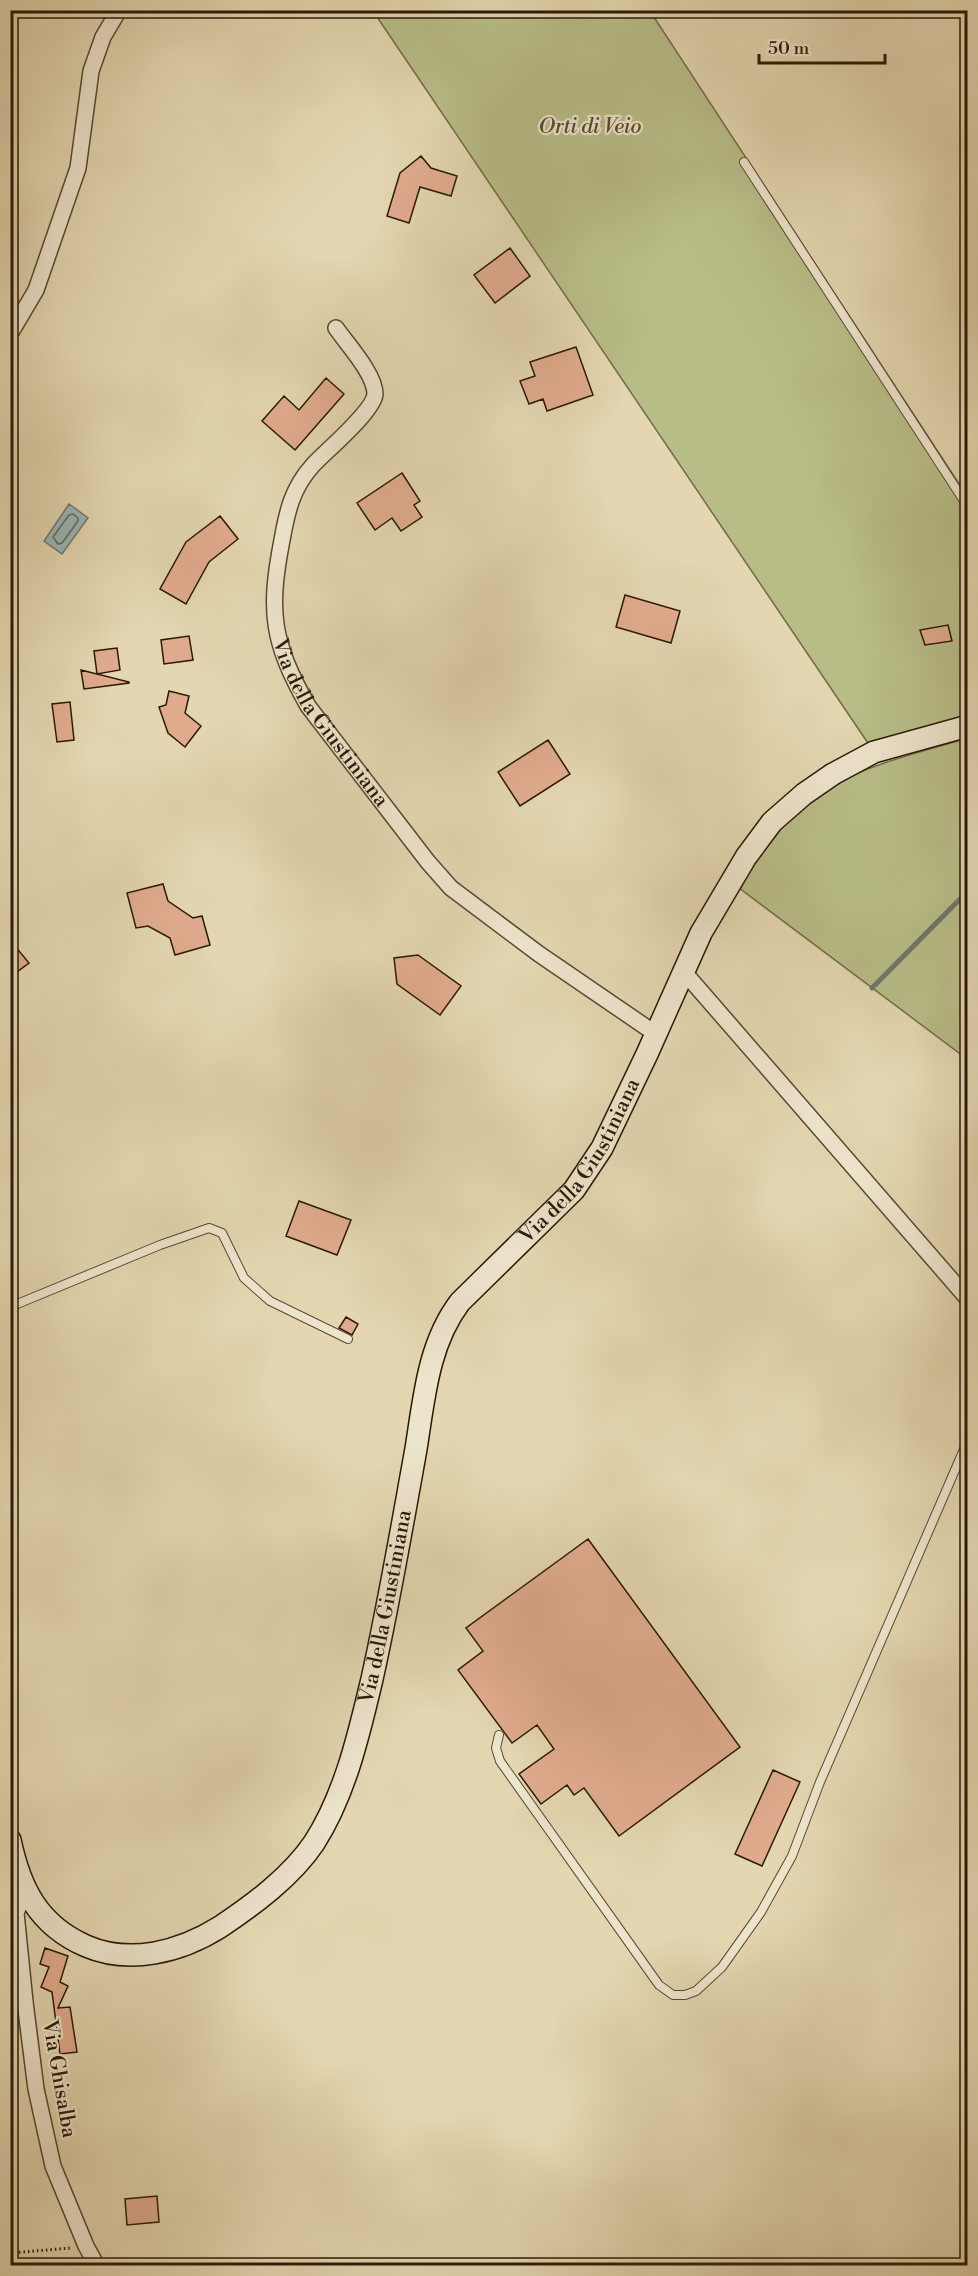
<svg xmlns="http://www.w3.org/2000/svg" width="978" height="2276" viewBox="0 0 978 2276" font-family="'Libre Bodoni',serif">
	<rect width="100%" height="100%" fill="#e3d6b0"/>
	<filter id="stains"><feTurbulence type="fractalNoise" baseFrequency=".00333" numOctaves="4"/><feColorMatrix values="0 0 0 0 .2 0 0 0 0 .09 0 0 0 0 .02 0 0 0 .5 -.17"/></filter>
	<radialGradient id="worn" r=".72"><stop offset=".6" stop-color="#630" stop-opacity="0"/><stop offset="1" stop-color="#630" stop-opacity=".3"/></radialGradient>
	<!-- green -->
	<path fill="#b8bd88" stroke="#706c47" stroke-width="1.5" d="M373 11H650L967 496V721L874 752Z
		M967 738V1059L731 882C763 844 797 805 842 781 876 762 930 750 967 738Z"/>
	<!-- water -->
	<path fill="#9ab6b7" stroke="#6d7870" stroke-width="1.5" d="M69 504 88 518 62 554 44 541Z"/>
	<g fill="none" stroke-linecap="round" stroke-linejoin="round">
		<!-- shore -->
		<path stroke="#62685e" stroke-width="1.5" d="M73 514 78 518V521L62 543 58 544 53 537 69 515Z"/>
		<!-- stream -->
		<path stroke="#6d7870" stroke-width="5" d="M872 988 968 891"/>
	</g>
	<!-- building -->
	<path fill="#e0ab8d" stroke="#291a06" stroke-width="1.5" d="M421 156 431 168 457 176 451 196 420 187 409 223 387 216 400 173Z
		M510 248 530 276 495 303 474 275Z
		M576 347 593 395 547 411 543 399 529 404 520 381 535 376 530 362Z
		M326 378 344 394 295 450 262 421 284 396 299 410Z
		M402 473 420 501 414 505 422 517 401 531 392 518 375 530 357 503Z
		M220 516 238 539 209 562 186 604 160 589 186 542Z
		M625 595 680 611 671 643 616 627Z
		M948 625 952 641 925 645 920 630Z
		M189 636 193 660 164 664 161 640Z
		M117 648 120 670 97 674 94 651Z
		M81 670 129 682V683L84 689Z
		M169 691 189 696 185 713 201 726 185 747 168 733 159 707 166 705Z
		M70 702 74 740 57 742 52 704Z
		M548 740 570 774 520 806 498 772Z
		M163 884 168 901 193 918 202 916 210 945 175 955 170 938 148 926 136 928 127 893Z
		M10 940 29 963 10 977Z
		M418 955 461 986 440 1015 397 984 394 958Z
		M299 1201 351 1220 337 1255 286 1236Z
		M346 1317 358 1324 352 1335 339 1328Z
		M588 1539 740 1747 619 1836 584 1788 574 1795 567 1785 541 1804 519 1774 554 1749 537 1725 512 1743 458 1670 483 1651 466 1628Z
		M773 1770 800 1782 762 1866 735 1854Z
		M45 1948 68 1956 60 1982 68 1986 58 2008 70 2007 77 2052 60 2054 52 1992 41 1987 49 1967 40 1964Z
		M157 2196 159 2222 127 2225 125 2199Z"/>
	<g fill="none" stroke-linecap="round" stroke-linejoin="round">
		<defs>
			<path id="lane" d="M744 162 968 507
				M10 1307 160 1245 209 1228 222 1233 244 1278 270 1301 348 1339
				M499 1735 496 1748 500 1761 659 1985 673 1995H685L696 1991 722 1967 761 1912 792 1856 820 1782 968 1440"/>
			<g id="street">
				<path id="s1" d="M336 328C347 344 375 374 375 394 374 411 326 451 313 465 292 488 287 512 282 540 268 612 272 642 308 706L428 862 451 888 539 954 656 1034"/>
				<path d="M10 334 36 290 78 168 91 71 103 37 119 10"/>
				<path d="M684 972 968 1299"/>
				<path d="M25 1892 16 1913 25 2002 36 2089 53 2166 86 2246 97 2266"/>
			</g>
			<g id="secondary">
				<path id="s2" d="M10 1840C20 1888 38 1925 86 1946 130 1965 180 1952 220 1927 253 1905 291 1877 314 1843 345 1795 359 1734 372 1679 389 1603 402 1526 416 1449 424 1399 428 1344 460 1302L574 1190 602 1148 647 1054 701 933 746 857 772 822 804 794 833 774 874 752 968 726"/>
			</g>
		</defs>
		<!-- lane casing -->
		<use href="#lane" stroke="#584930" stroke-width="10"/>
		<!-- street casing -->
		<use href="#street" stroke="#584930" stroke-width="18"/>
		<!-- secondary casing -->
		<use href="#secondary" stroke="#291a06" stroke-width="24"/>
		<!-- path -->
		<path stroke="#291a06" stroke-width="3" stroke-dasharray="1.5 3" stroke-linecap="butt" d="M10 2253 71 2248"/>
		<!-- lane -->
		<use href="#lane" stroke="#ede4cc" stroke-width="8"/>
		<!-- street -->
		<use href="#street" stroke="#ede4cc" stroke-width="15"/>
		<!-- secondary -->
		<use href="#secondary" stroke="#ede4cc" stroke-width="21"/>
	</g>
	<g text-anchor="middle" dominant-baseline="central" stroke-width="4.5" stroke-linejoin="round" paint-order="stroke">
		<!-- park labels -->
		<g font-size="21" font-style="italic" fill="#544b2d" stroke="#ede4cc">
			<text x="590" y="127">Orti di Veio</text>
		</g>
		<!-- street labels -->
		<g font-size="21" fill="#291a06" stroke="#ede4cc">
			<text stroke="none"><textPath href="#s1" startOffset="454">Via della Giustiniana</textPath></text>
			<text stroke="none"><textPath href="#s2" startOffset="1155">Via della Giustiniana</textPath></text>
			<text stroke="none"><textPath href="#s2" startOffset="652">Via della Giustiniana</textPath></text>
			<text transform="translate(59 2079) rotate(80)">Via Ghisalba</text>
		</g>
	</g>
	<!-- margin -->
	<rect width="978" height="2276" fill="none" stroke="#e3d6b0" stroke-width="36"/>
	<rect x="12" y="12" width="954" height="2252" fill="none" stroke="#291a06" stroke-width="3"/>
	<rect x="18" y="18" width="942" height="2240" fill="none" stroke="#291a06" stroke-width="1.5"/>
	<!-- scale -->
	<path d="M759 54v9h126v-9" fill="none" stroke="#291a06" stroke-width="3"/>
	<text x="768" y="54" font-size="18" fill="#291a06" stroke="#ede4cc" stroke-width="4.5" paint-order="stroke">50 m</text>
	<rect width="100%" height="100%" filter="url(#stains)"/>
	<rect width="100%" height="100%" fill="url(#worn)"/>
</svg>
